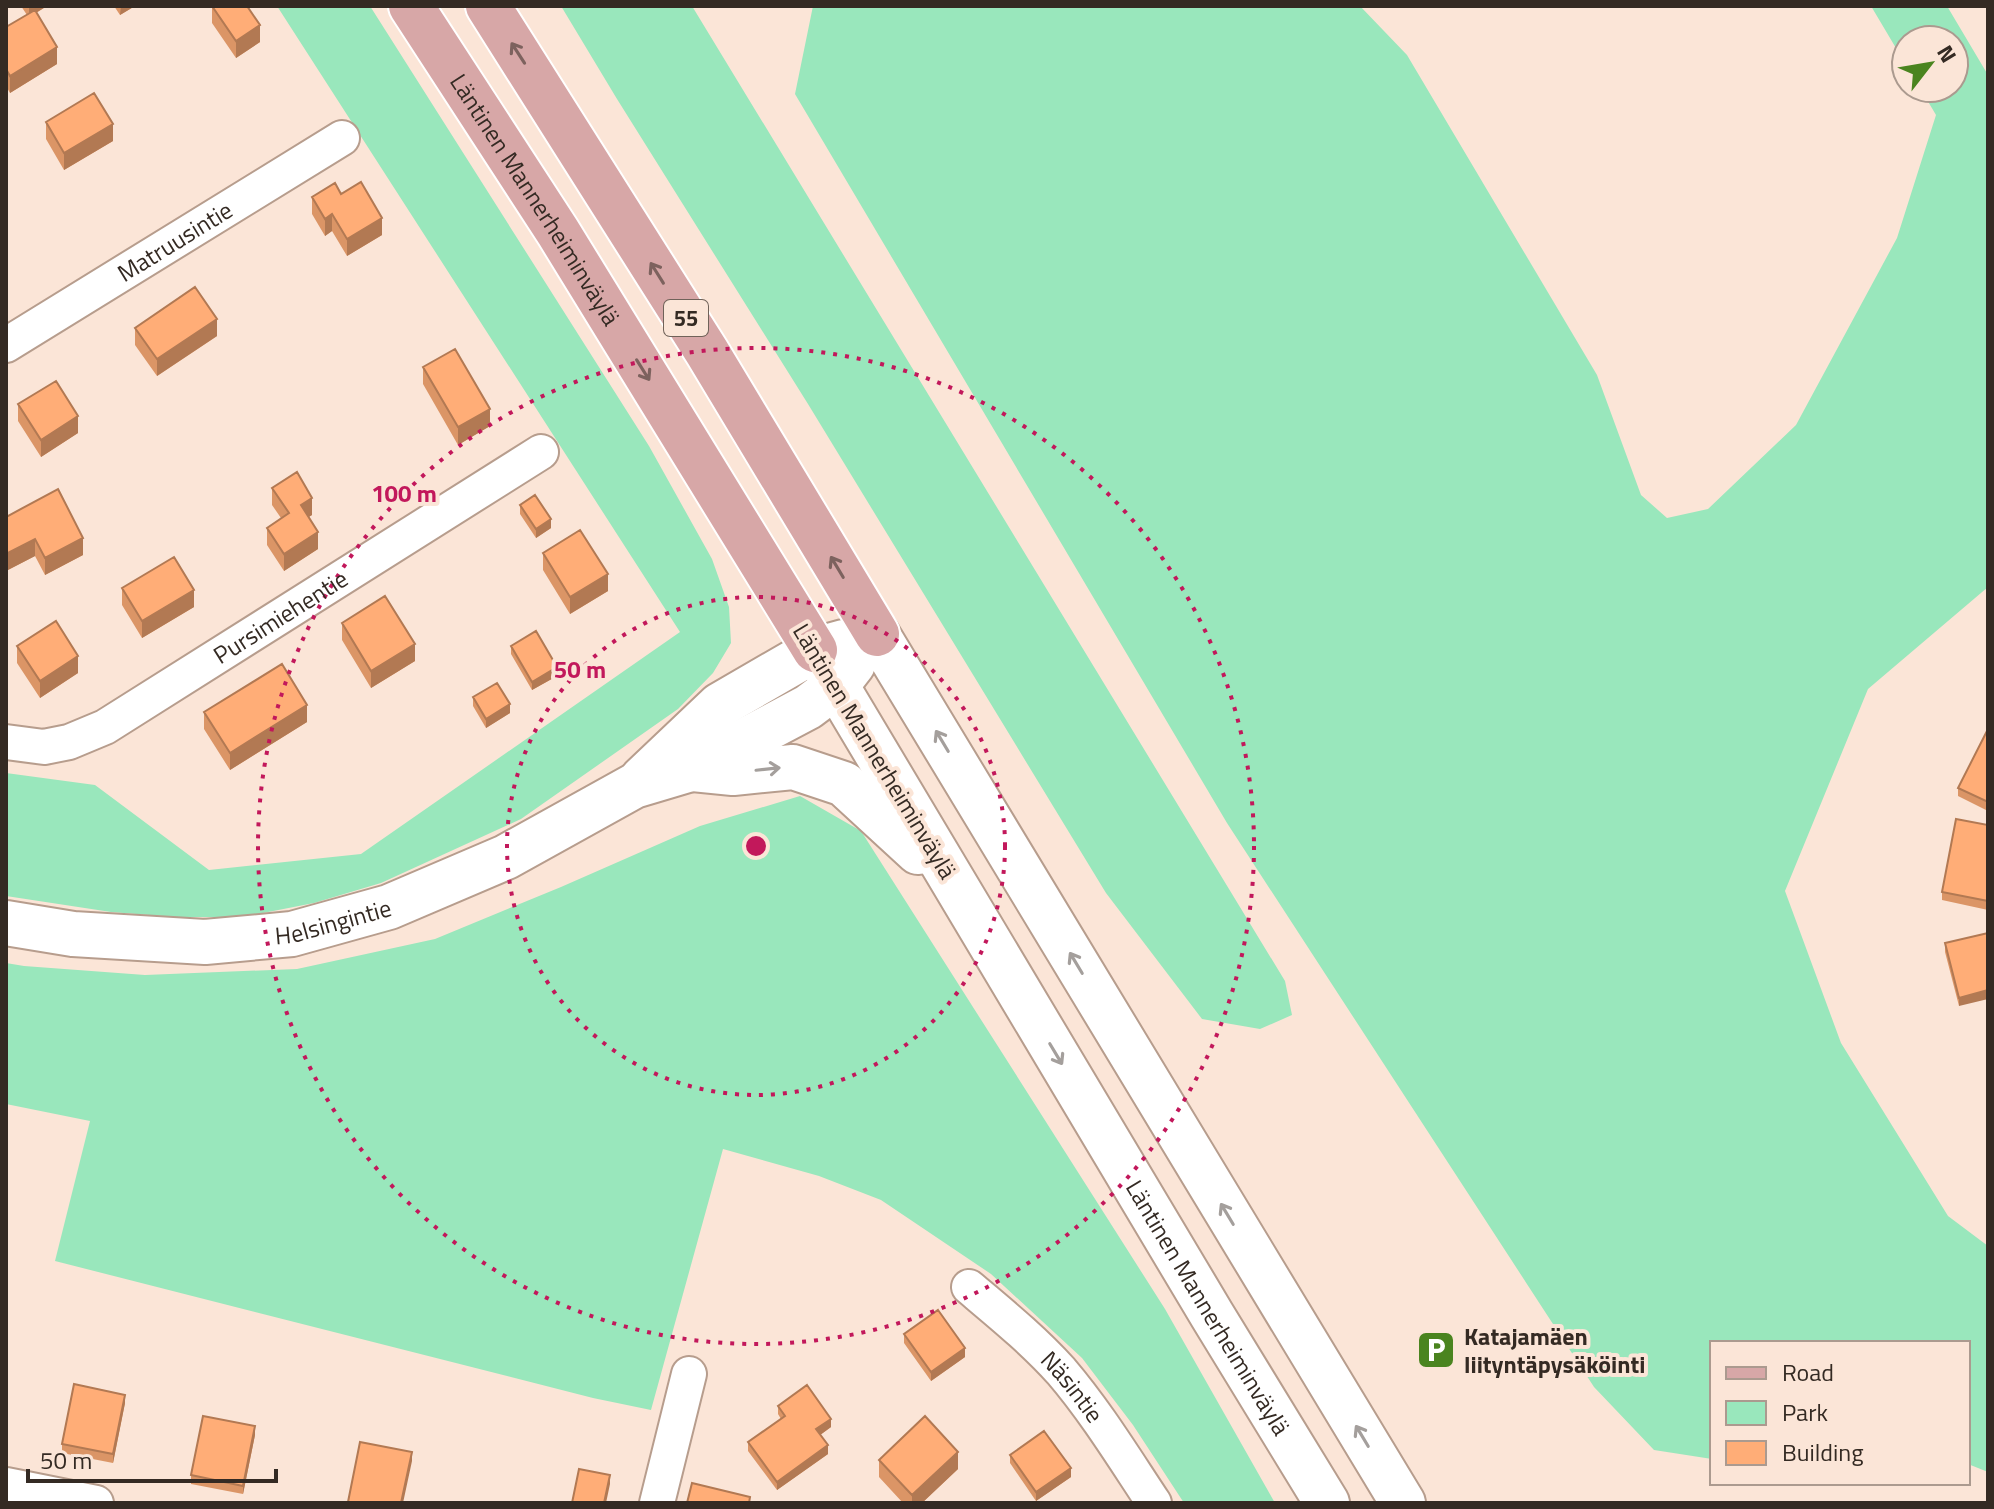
<svg xmlns="http://www.w3.org/2000/svg" width="1994" height="1509" viewBox="0 0 1994 1509" font-family="'Titillium Web',sans-serif">
	<rect width="100%" height="100%" fill="#fbe5d7"/>
	<!-- green -->
	<path fill="#99e7bc" d="M277 6H370L649 446 712 559 729 607 731 643 713 673 678 709 521 819 381 883 314 903 242 917H175L111 912 6 896V773L95 785 209 870 361 854 680 632Z
		M561 6H692L1285 981 1292 1015 1260 1029 1202 1019 1106 893 808 404 617 99Z
		M813 6H1360L1407 55 1597 375 1641 495 1667 518 1708 509 1796 425 1897 238 1936 115 1920 88H1954V40H1906V65L1871 6H1947L1988 75V587L1868 689 1785 891 1841 1043 1948 1216 1988 1246V1472L1968 1464V1343H1712V1459L1654 1450 1594 1387 1227 823 795 94Z
		M800 796 861 831 1165 1309 1275 1503H1184L1133 1425 1082 1358 991 1274 881 1200 819 1176 723 1149 651 1410 593 1398 55 1261 90 1121 6 1104V963L24 966 145 975 297 969 435 939 561 887 700 826Z"/>
	<g fill="none" stroke-linecap="round" stroke-linejoin="round">
		<defs>
			<g id="street">
				<path id="s1" d="M6 345 342 138"/>
				<path id="s2" d="M6 742 44 747 69 742 105 727 541 452"/>
				<path id="s3" d="M969 1287C1001 1314 1033 1340 1061 1371 1096 1412 1124 1458 1154 1503"/>
				<path d="M6 1485 96 1503"/>
				<path d="M657 1503 689 1374"/>
			</g>
			<g id="secondary">
				<path d="M877 634 1403 1503"/>
				<path id="s4" d="M815 650 1212 1315 1327 1503"/>
				<path d="M693 769 733 773 793 767 844 784 918 852"/>
				<path d="M642 779 720 705 815 650 844 642"/>
				<path id="s5" d="M6 923 73 934 205 942 292 934 389 907 506 857 634 786 691 769 808 707 836 686 853 664"/>
			</g>
			<g id="primary">
				<path id="s6" d="M411 6 558 232 815 650"/>
				<path d="M488 6 707 352 877 634"/>
			</g>
		</defs>
		<!-- street casing -->
		<use href="#street" stroke="#b79d8d" stroke-width="38"/>
		<!-- secondary casing -->
		<use href="#secondary" stroke="#b79d8d" stroke-width="48"/>
		<!-- primary casing -->
		<use href="#primary" stroke="#fff" stroke-width="48"/>
		<!-- street -->
		<use href="#street" stroke="#fff" stroke-width="34"/>
		<!-- secondary -->
		<use href="#secondary" stroke="#fff" stroke-width="44"/>
		<!-- primary -->
		<use href="#primary" stroke="#d7a7a7" stroke-width="44"/>
	</g>
	<!-- wall -->
	<path fill="#db9566" d="M21 6H47L36 13 57 64 10 93 6 86V27L27 15Z
		M114 6H135L120 15Z
		M212 6 260 42 236 58 212 23Z
		M46 122 113 141 64 170 46 139Z
		M341 194 382 235 347 256 332 231 325 236 312 214V197Z
		M135 328 217 336 157 376 135 345Z
		M423 367 490 426 458 445 423 384Z
		M18 404 78 433 41 457 18 421Z
		M272 488 312 515 308 517 318 549 284 571 267 545V528L281 518 272 505Z
		M520 505 551 528 536 538 520 514Z
		M6 517 83 555 45 575 35 556 6 571Z
		M543 553 608 591 570 614 543 570Z
		M122 588 194 607 142 638 122 605Z
		M342 623 415 661 371 688 342 640Z
		M17 646 78 673 40 698 17 663Z
		M511 646 557 676 532 690 511 654Z
		M473 697 510 713 486 728 473 706Z
		M204 712 307 722 230 770 204 729Z
		M1988 729V811L1958 796V788Z
		M1988 825V910L1942 900V892Z
		M1988 933 1959 1006 1945 952V943Z
		M904 1334 965 1357 931 1381 904 1343Z
		M125 1403 113 1463 62 1453V1444Z
		M778 1406 831 1427 820 1435 828 1454 777 1490 748 1451V1442L781 1419 778 1414Z
		M255 1435 243 1494 191 1484V1475Z
		M1010 1455 1071 1477 1036 1501 1010 1463Z
		M879 1460 958 1469 922 1503H903L879 1477Z"/>
	<!-- shaded-wall -->
	<path fill="#b27953" d="M29 6H47L29 17Z
		M121 6H135L120 15Z
		M260 25V42L236 58V41Z
		M57 47V64L10 93V76Z
		M113 124V141L64 170V153Z
		M332 214V231L325 236V219Z
		M382 218V235L347 256V239Z
		M217 319V336L157 376V359Z
		M490 409V426L458 445V427Z
		M78 416V433L41 457V440Z
		M312 498V515L301 522V505Z
		M551 519V528L536 538V529Z
		M318 532V549L284 571V554Z
		M83 538V555L45 575V558Z
		M35 539V556L6 571V554Z
		M608 574V591L570 614V597Z
		M194 590V607L142 638V621Z
		M415 644V661L371 688V671Z
		M78 656V673L40 698V681Z
		M557 667V676L532 690V682Z
		M510 704V713L486 728V719Z
		M307 705V722L230 770V753Z
		M1988 990V999L1959 1006V998Z
		M965 1348V1357L931 1381V1372Z
		M125 1395V1403L113 1463V1454Z
		M831 1419V1427L816 1438V1429Z
		M255 1426V1435L243 1494V1486Z
		M828 1445V1454L777 1490V1482Z
		M412 1452V1461L403 1503H401Z
		M958 1452V1469L922 1503H912V1495Z
		M1071 1468V1477L1036 1501V1492Z
		M610 1475V1484L606 1503H604Z"/>
	<!-- building -->
	<path fill="#ffad77" stroke="#b27953" stroke-width="2" d="M212 6H247L260 25 236 41Z
		M35 10 57 47 10 76 6 69V27Z
		M94 93 113 124 64 153 46 122Z
		M361 182 382 218 347 239 332 214 325 219 312 197 335 183 341 194Z
		M195 287 217 319 157 359 135 328Z
		M455 349 490 409 458 427 423 367Z
		M56 381 78 416 41 440 18 404Z
		M297 472 312 498 301 505 318 532 284 554 267 528 289 513 272 488Z
		M58 489 83 538 45 558 35 539 6 554V517Z
		M535 495 551 519 536 529 520 505Z
		M580 530 608 574 570 597 543 553Z
		M174 557 194 590 142 621 122 588Z
		M385 596 415 644 371 671 342 623Z
		M56 621 78 656 40 681 17 646Z
		M536 631 557 667 532 682 511 646Z
		M282 664 307 705 230 753 204 712Z
		M497 683 510 704 486 719 473 697Z
		M1988 729V802L1958 788Z
		M1956 819 1988 825V901L1942 892Z
		M1988 933V990L1959 998 1945 943Z
		M938 1310 965 1348 931 1372 904 1334Z
		M74 1384 125 1395 113 1454 62 1444Z
		M807 1385 831 1419 816 1429 828 1445 777 1482 748 1442 785 1416 778 1406Z
		M203 1416 255 1426 243 1486 191 1475Z
		M925 1416 958 1452 912 1495 879 1460Z
		M1044 1431 1071 1468 1036 1492 1010 1455Z
		M360 1442 412 1452 401 1503H354L348 1502Z
		M579 1469 610 1475 604 1503H572Z
		M692 1483 750 1497 749 1503H687Z"/>
	<!-- one-way arrows -->
	<defs><path id="oneway-shaft" d="M-6 0H5M1.5-3L5.5 0L1.5 3" fill="none" stroke-width="1.6" stroke-linecap="round" stroke-linejoin="round" transform="scale(2)"/></defs>
	<g stroke="#7d625e">
		<use href="#oneway-shaft" transform="translate(518 53) rotate(-123)"/>
		<use href="#oneway-shaft" transform="translate(657 273) rotate(-122)"/>
		<use href="#oneway-shaft" transform="translate(643 370) rotate(58)"/>
		<use href="#oneway-shaft" transform="translate(837 567) rotate(-121)"/>
	</g>
	<g stroke="#a49f9c">
		<use href="#oneway-shaft" transform="translate(942 741) rotate(-121)"/>
		<use href="#oneway-shaft" transform="translate(768 769) rotate(-6)"/>
		<use href="#oneway-shaft" transform="translate(1076 963) rotate(-121)"/>
		<use href="#oneway-shaft" transform="translate(1056 1054) rotate(59)"/>
		<use href="#oneway-shaft" transform="translate(1227 1214) rotate(-121)"/>
		<use href="#oneway-shaft" transform="translate(1362 1436) rotate(-121)"/>
	</g>
	<!-- distance rings -->
	<g fill="none" stroke="#c2185b" stroke-width="4" stroke-dasharray="4 8">
		<circle cx="756" cy="846" r="249"/>
		<circle cx="756" cy="846" r="498"/>
	</g>
	<!-- icons -->
	<defs>
		<symbol id="parking-square" viewBox="-11 -11 22 22"><rect x="-9" y="-9" width="18" height="18" rx="4" fill="#4a841f" stroke="#fbe5d7"/><path d="M-3.5-5.5H1a3.5 3.5 0 0 1 0 7H-1V5.5H-3.5ZM-1-3.4V-.6H.8a1.4 1.4 0 0 0 0-2.8Z" fill="#fff"/></symbol>
	</defs>
	<g fill-rule="evenodd">
		<use href="#parking-square" x="1414" y="1328" width="44" height="44"/>
	</g>
	<g text-anchor="middle" dominant-baseline="central" stroke-width="8" stroke-linejoin="round" paint-order="stroke">
		<!-- shield labels -->
		<rect fill="#fbe5d7" stroke="#706259" stroke-width="2" x="664" y="300" width="44" height="36" rx="6"/>
		<g font-size="22" font-weight="bold" fill="#342a23">
			<text x="686" y="318">55</text>
		</g>
		<!-- street labels -->
		<g font-size="24" fill="#342a23" stroke="#fbe5d7">
			<text stroke="none"><textPath href="#s6" startOffset="230">Läntinen Mannerheiminväylä</textPath></text>
			<text stroke="none"><textPath href="#s1" startOffset="198">Matruusintie</textPath></text>
			<text stroke="none"><textPath href="#s2" startOffset="310">Pursimiehentie</textPath></text>
			<text transform="translate(875 751) rotate(59)">Läntinen Mannerheiminväylä</text>
			<text stroke="none"><textPath href="#s5" startOffset="330">Helsingintie</textPath></text>
			<text stroke="none"><textPath href="#s4" startOffset="766">Läntinen Mannerheiminväylä</textPath></text>
			<text stroke="none"><textPath href="#s3" startOffset="144">Näsintie</textPath></text>
		</g>
		<!-- poi labels -->
		<g font-size="24" font-weight="bold" fill="#342a23" stroke="#fbe5d7" text-anchor="start">
			<text x="1464" y="1336">Katajamäen<tspan x="1464" dy="28">liityntäpysäköinti</tspan></text>
		</g>
	</g>
	<circle cx="756" cy="846" r="12" fill="#c2185b" stroke="#fbe5d7" stroke-width="4"/>
	<g font-size="24" text-anchor="middle" font-weight="bold" fill="#c2185b" stroke="#fbe5d7" stroke-width="8" stroke-linejoin="round" paint-order="stroke">
		<text x="404" y="502">100 m</text>
		<text x="580" y="678">50 m</text>
	</g>
	<!-- border -->
	<rect width="1994" height="1509" fill="none" stroke="#342a23" stroke-width="16"/>
	<!-- legend -->
	<rect x="1710" y="1341" width="260" height="144" fill="#fbe5d7" stroke="#ab9a8f" stroke-width="2"/>
	<rect x="1726" y="1367" width="40" height="12" fill="#d7a7a7" stroke="#ab9a8f" stroke-width="2"/>
	<text x="1782" y="1381" font-size="24" fill="#342a23">Road</text>
	<rect x="1726" y="1401" width="40" height="24" fill="#99e7bc" stroke="#ab9a8f" stroke-width="2"/>
	<text x="1782" y="1421" font-size="24" fill="#342a23">Park</text>
	<rect x="1726" y="1441" width="40" height="24" fill="#ffad77" stroke="#ab9a8f" stroke-width="2"/>
	<text x="1782" y="1461" font-size="24" fill="#342a23">Building</text>
	<!-- north arrow -->
	<g transform="translate(1930 64) rotate(59)"><circle r="38" fill="#fbe5d7" stroke="#ab9a8f" stroke-width="2"/>
	<path d="M0-6L14 30L0 20L-14 30Z" fill="#4a841f"/>
	<text y="-12" font-size="22" font-weight="bold" text-anchor="middle" fill="#342a23">N</text>
	</g>
	<!-- scale -->
	<path d="M28 1469v12h248v-12" fill="none" stroke="#342a23" stroke-width="4"/>
	<text x="40" y="1469" font-size="24" fill="#342a23" stroke="#fbe5d7" stroke-width="6" paint-order="stroke">50 m</text>
</svg>
